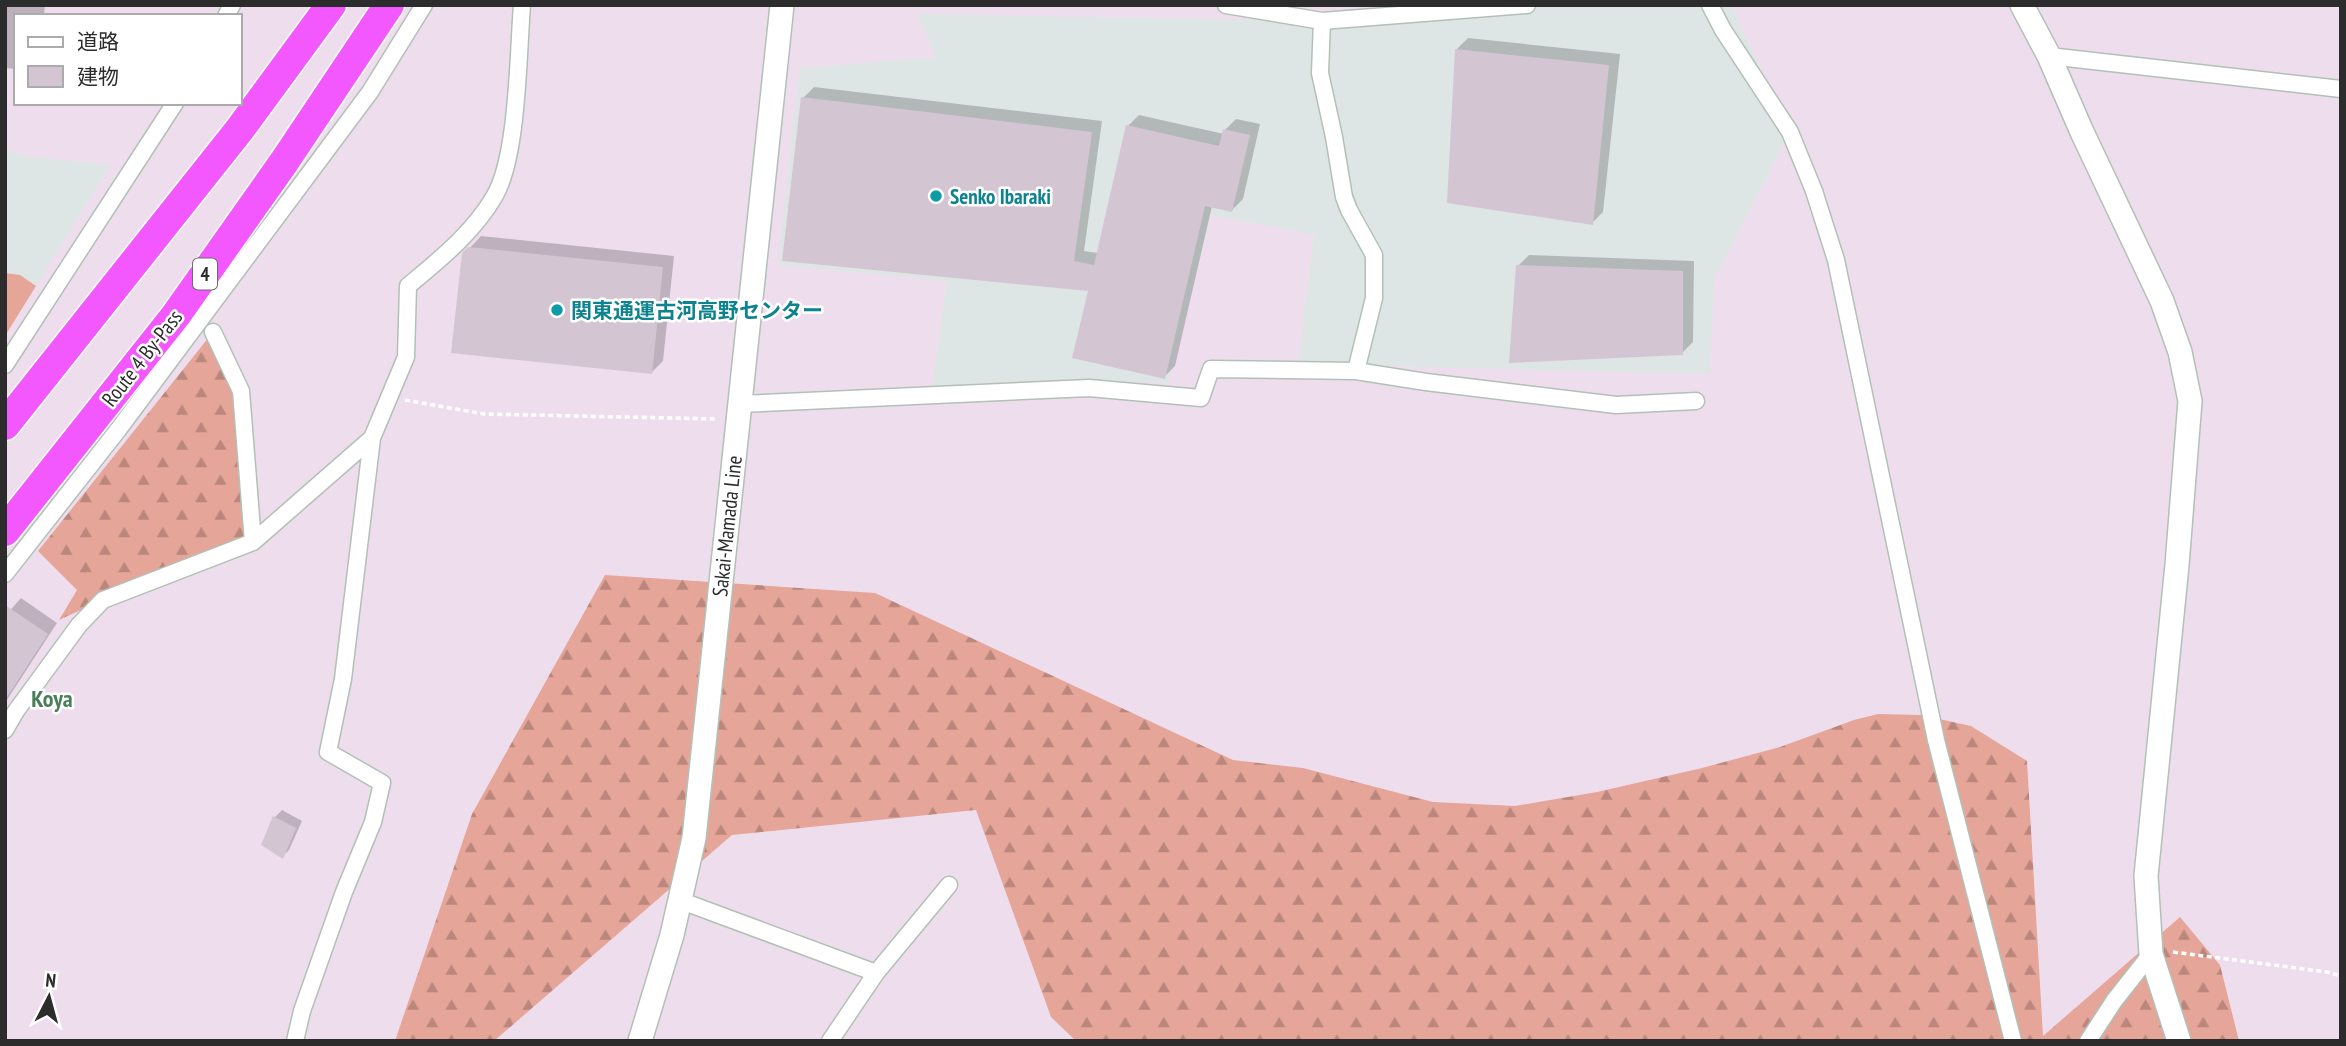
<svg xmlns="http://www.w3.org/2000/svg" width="2346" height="1046" viewBox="0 0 2346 1046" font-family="'PT Sans Narrow','Noto Sans JP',sans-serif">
	<defs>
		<pattern id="forest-firs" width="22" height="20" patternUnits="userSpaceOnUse" patternTransform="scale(1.75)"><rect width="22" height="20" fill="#e6a599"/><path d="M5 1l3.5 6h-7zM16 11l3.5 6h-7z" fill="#bb877d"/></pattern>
	</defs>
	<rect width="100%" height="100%" fill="#eedeed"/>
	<!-- industrial -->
	<path fill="#dee6e5" d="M1509 5H1731L1790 132 1714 280 1710 374 1298 364 1314 235 1211 215 1168 383 1096 381 932 386 947 281 778 265 800 68 936 57 917 14 1322 21Z
		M5 150 27 156 110 165 36 286 20 275 5 273Z"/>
	<!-- grass -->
	<path fill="#e6a599" d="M5 273 20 275 36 286 5 336Z"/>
	<!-- forest -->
	<path fill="url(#forest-firs)" d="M213 332 241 391 253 542 103 600 59 620 77 590 38 551Z
		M605 575 875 593 1233 760 1303 768 1433 802 1515 806 1597 792 1702 768 1780 747 1854 720 1878 714 1921 715 1971 726 2027 761 2043 1036 2180 917 2220 965 2239 1041H1076L1051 1017 976 810 732 835 494 1041H395L472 814Z"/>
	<!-- shadow -->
	<path fill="#0003" d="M5 5H45L44 16H16V69L5 68Z
		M1468 38 1620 54 1603 212 1592 223 1456 50Z
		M814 87 1102 121 1084 251 1098 253 1128 126 1139 115 1224 134 1225 130 1236 119 1260 124 1243 199 1232 210 1212 206 1175 366 1164 377 1090 289 803 98Z
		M481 236 674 256 663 361 652 372 464 254Z
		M1529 255 1694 261 1693 342 1682 353 1518 266Z
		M21 598 57 623 5 703V616Z
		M282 810 302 821 289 850 282 857 275 817Z"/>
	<!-- building -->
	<path fill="#d3c6d2" d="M1455 49 1609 65 1593 225 1447 203Z
		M801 97 1092 132 1074 261 1094 265 1126 125 1219 146 1223 129 1250 135 1232 212 1205 206 1165 379 1072 358 1088 291 782 261Z
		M468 247 663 267 652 374 451 353 462 253Z
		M1516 265 1683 271V355L1509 363Z
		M5 605 48 634 5 700Z
		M273 816 296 828 283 859 261 845Z"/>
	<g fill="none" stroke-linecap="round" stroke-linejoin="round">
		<defs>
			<path id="street" d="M1226 5 1322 21 1527 5
				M1710 5 1723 30 1790 132 1814 191 1836 260 1936 740 2013 1041
				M226 16 232 5
				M1322 21 1320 73 1334 137 1344 197 1349 210 1374 255V298L1356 371
				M2049 56 2341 89
				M213 332 241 391 253 542
				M5 365 175 103
				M740 404 1089 388 1201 398 1211 369 1356 371 1426 382 1616 405 1696 401
				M5 574 118 430 370 92 424 5
				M5 730 16 711 79 625 103 600 253 542 372 438
				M679 900 876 973 830 1041
				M876 973 949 885
				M295 1041 302 1011 344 892 373 822 382 783 328 752 343 679 372 438 406 357 408 286C439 260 473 233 494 197 518 158 518 54 522 5
				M2088 1041 2114 1001 2151 954"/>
			<path id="secondary" d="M2022 5 2049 56 2082 132 2162 301 2180 352 2190 401 2177 565 2146 876 2151 954 2179 1041
				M640 1041 672 935 694 838 782 5"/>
			<path id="highway" d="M5 425 240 129 331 5
				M5 531 176 315 284 162 389 5"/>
		</defs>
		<!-- street casing -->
		<use href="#street" stroke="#b2c0b6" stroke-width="19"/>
		<!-- secondary casing -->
		<use href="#secondary" stroke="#b2c0b6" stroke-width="26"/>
		<!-- highway casing -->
		<use href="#highway" stroke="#fff" stroke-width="33"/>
		<!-- path -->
		<path stroke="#fff" stroke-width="3.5" stroke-dasharray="5 3.5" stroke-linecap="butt" d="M405 400 484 414 718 419
			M2173 952 2327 972 2341 976"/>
		<!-- street -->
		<use href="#street" stroke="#fff" stroke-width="16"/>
		<!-- secondary -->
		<use href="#secondary" stroke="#fff" stroke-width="23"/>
		<!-- highway -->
		<use href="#highway" stroke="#f358ff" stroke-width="30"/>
	</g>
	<!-- markers -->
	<g fill="#0f9aa8" stroke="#fff" stroke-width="2.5">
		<circle cx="936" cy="196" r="7"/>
		<circle cx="557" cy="310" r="7"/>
	</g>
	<g text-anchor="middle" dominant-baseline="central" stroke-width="5" stroke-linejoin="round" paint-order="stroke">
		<!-- shield labels -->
		<rect fill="#fff" stroke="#6b6b6b" stroke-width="2" x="193" y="258.5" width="24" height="31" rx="5"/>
		<g font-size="19" font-weight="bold" fill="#2c2c2c">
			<text x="205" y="274">4</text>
		</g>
		<!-- culture labels -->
		<g font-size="21" font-weight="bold" fill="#0d838f" stroke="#fff" text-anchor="start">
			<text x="950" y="196">Senko Ibaraki</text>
			<text x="571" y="310">関東通運古河高野センター</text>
		</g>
		<!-- street labels -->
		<g font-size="21" fill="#2c2c2c" stroke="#fff">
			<text transform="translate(142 358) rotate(-52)">Route 4 By-Pass</text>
			<text transform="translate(727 526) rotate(-84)">Sakai-Mamada Line</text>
		</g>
		<!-- quarter labels -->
		<g font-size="24" font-weight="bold" fill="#4a7e5b" stroke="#fff">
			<text x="52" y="698">Koya</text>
		</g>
	</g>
	<!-- border -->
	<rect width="2346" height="1046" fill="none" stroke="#2c2c2c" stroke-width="14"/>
	<!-- legend -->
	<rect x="14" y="14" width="228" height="91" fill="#ffffff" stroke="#ababab" stroke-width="2"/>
	<rect x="28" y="37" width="35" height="10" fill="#ffffff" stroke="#ababab" stroke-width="2"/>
	<text x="77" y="49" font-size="21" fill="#2c2c2c">道路</text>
	<rect x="28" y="66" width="35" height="21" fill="#d3c6d2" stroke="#ababab" stroke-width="2"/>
	<text x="77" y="84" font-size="21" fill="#2c2c2c">建物</text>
	<!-- north arrow -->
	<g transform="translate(49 997) rotate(6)" stroke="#ffffff" stroke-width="5" paint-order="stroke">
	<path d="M0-5L12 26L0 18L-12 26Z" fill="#2c2c2c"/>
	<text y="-10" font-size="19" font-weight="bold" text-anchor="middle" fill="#2c2c2c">N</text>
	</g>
</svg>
